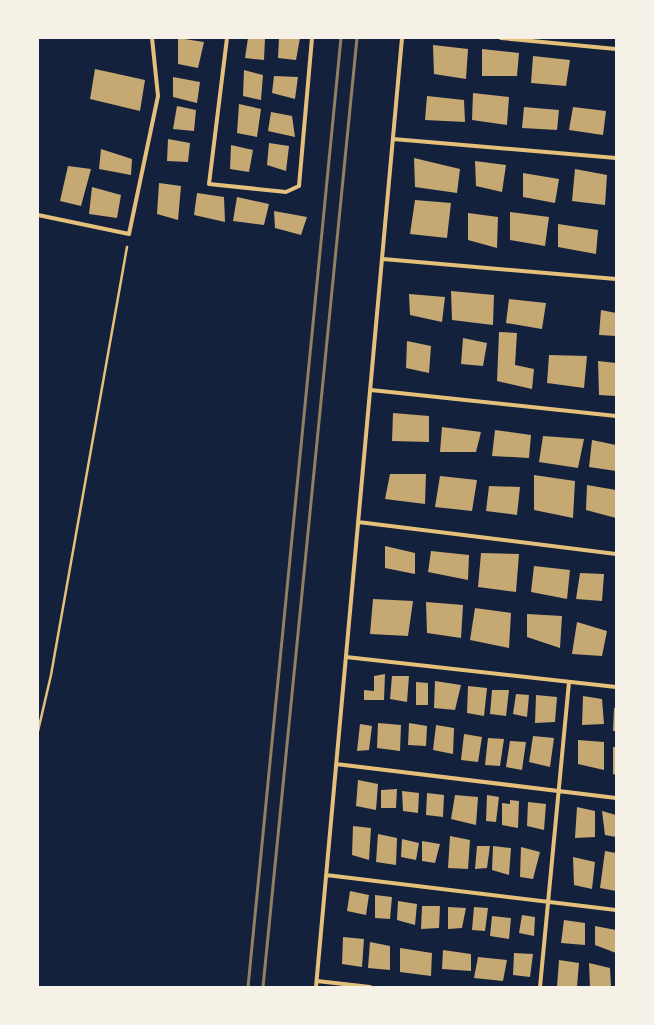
<svg xmlns="http://www.w3.org/2000/svg" width="654" height="1025" viewBox="0 0 654 1025" font-family="'Asap Condensed',sans-serif">
	<rect width="100%" height="100%" fill="#14213d"/>
	<!-- building -->
	<path fill="#c6a872" d="M178 38 204 42 198 68 178 64Z
		M248 38H265L264 60 245 58Z
		M279 38H300L296 60 278 58Z
		M433 45 468 49 466 79 434 74Z
		M482 49 519 53 517 76H482Z
		M533 56 570 60 566 86 531 83Z
		M95 69 145 80 140 111 90 99Z
		M244 70 263 75 261 100 243 96Z
		M274 76 298 77 295 99 272 93Z
		M173 77 200 82 197 103 173 97Z
		M473 93 509 97 507 125 472 120Z
		M427 96 464 100 465 122 425 120Z
		M239 104 261 109 257 137 237 133Z
		M177 106 196 110 194 131 173 129Z
		M524 107 559 110 557 130 522 128Z
		M573 107 606 111 603 135 569 130Z
		M271 112 292 116 295 137 268 131Z
		M168 139 190 143 188 162 167 161Z
		M269 143 289 146 286 171 267 165Z
		M231 145 253 150 249 172 230 169Z
		M101 149 132 159 131 175 99 169Z
		M414 158 460 169 457 193 415 187Z
		M475 161 506 165 502 192 476 186Z
		M68 166 91 169 81 206 60 201Z
		M575 169 607 175 605 205 572 201Z
		M523 173 559 179 555 203 523 197Z
		M159 183 181 186 178 220 157 214Z
		M92 187 121 195 117 218 89 214Z
		M197 193 224 197 225 222 194 215Z
		M237 197 269 204 264 225 233 221Z
		M415 200 451 203 447 238 410 234Z
		M274 211 307 217 301 235 275 228Z
		M510 212 549 217 545 246 510 240Z
		M468 213 498 217 497 248 468 240Z
		M558 224 598 230 596 254 558 247Z
		M451 291 494 295 493 325 452 320Z
		M409 294 445 297 442 322 410 315Z
		M509 299 546 303 542 329 506 323Z
		M601 310 616 313V336L599 335Z
		M499 332 517 333 515 365 534 369 532 389 497 381Z
		M463 338 487 343 483 366 461 364Z
		M407 341 431 346 429 373 406 368Z
		M549 355 587 356 584 388 547 383Z
		M598 361 616 363V396L599 395Z
		M393 413 429 416V442L392 441Z
		M442 427 481 432 476 452H440Z
		M495 430 531 435 529 458 492 456Z
		M543 436 584 439 578 468 539 462Z
		M592 440 616 445V471L589 467Z
		M390 474H426L425 504 385 499Z
		M534 475 575 481 573 518 534 510Z
		M440 476 477 480 472 511 435 507Z
		M587 485 616 490V518L586 510Z
		M489 486 520 487 517 515 486 511Z
		M385 546 415 553V574L385 568Z
		M431 551 469 555 468 580 428 572Z
		M481 553 519 554 516 592 478 587Z
		M534 566 570 570 567 599 531 592Z
		M580 573 604 574 602 601 576 599Z
		M373 599 413 601 408 636 370 634Z
		M426 602 463 605 461 638 427 633Z
		M475 608 511 613 509 648 470 640Z
		M527 614 562 616 560 648 527 637Z
		M577 622 607 631 602 656 572 654Z
		M385 674 384 700H364V690L374 691V676Z
		M392 676H409L407 702 390 699Z
		M435 681 461 685 455 710 434 708Z
		M416 682 428 683V705H416Z
		M468 686 487 688 484 716 467 713Z
		M492 690H509L506 716 490 714Z
		M516 694 529 695 527 717 513 714Z
		M536 695 557 697 555 722 535 723Z
		M583 696 602 699 604 724 582 725Z
		M614 708H616V731H613Z
		M378 723 401 725 400 751 377 748Z
		M409 723 427 726 426 746 408 745Z
		M360 724 372 726 369 750 357 751Z
		M436 725 454 728 453 754 433 750Z
		M464 734 482 737 478 762 461 760Z
		M533 736 554 738 550 767 529 762Z
		M488 738 504 739 500 766 485 765Z
		M578 740 604 742V770L578 764Z
		M510 741 526 742 522 770 506 767Z
		M613 747H616V775L613 774Z
		M358 780 378 784 376 810 356 806Z
		M397 789 396 808H381V790Z
		M402 791 419 793 418 813 403 811Z
		M427 793 444 795 443 817 426 815Z
		M455 795 478 797 476 825 451 819Z
		M487 795 499 797 496 822 486 821Z
		M510 800 519 801 518 828 502 825V803L510 804Z
		M528 802 546 804 544 830 527 826Z
		M577 807 595 811V837L575 838Z
		M602 811 616 815V837L605 835Z
		M353 826 371 828 369 860 352 855Z
		M378 834 397 838 396 865 376 862Z
		M450 836 470 840 468 869 448 868Z
		M402 839 419 843 416 860 401 857Z
		M422 841 440 844 435 863 422 861Z
		M477 846H490L487 868 475 869Z
		M493 846 511 848 509 875 492 870Z
		M521 847 540 852 533 879 520 877Z
		M605 851 616 853V891L600 888Z
		M573 857 595 862 592 889 574 885Z
		M350 891 369 895 366 915 347 911Z
		M375 895 392 897 390 919 375 918Z
		M398 901 417 904 415 925 397 920Z
		M422 906H440L439 928 421 929Z
		M448 907 466 908 462 928 448 929Z
		M474 907 488 908 485 931 472 930Z
		M522 915 535 917 534 936 519 933Z
		M492 916 511 918 509 939 490 936Z
		M564 920 585 923V945L561 943Z
		M595 926 616 930V953L595 945Z
		M343 937 364 939 362 967 342 964Z
		M370 942 390 946V970L368 968Z
		M400 948 432 953 431 976 400 972Z
		M443 950 471 954V971L442 969Z
		M514 953 533 954 530 977 513 975Z
		M478 957 507 960 503 981 474 978Z
		M559 960 579 963 577 987H557Z
		M589 963 610 968 611 987H590Z"/>
	<g fill="none" stroke-linecap="round" stroke-linejoin="round">
		<!-- path -->
		<path stroke="#e5c07b" stroke-width="2.5" d="M38 731 51 675 127 247"/>
		<!-- minor -->
		<path stroke="#e5c07b" stroke-width="4" d="M227 38 209 184 286 192 299 186 312 38
			M501 38 616 49
			M393 139 616 158
			M38 215 129 234 158 96 152 38
			M383 259 616 279
			M371 390 616 416
			M358 522 616 554
			M346 657 616 687
			M336 764 616 798
			M326 875 616 910
			M317 981 370 987
			M316 987 402 38
			M540 987 569 682"/>
		<!-- rail -->
		<path stroke="#918062" stroke-width="3" d="M248 987 341 38
			M263 987 357 38"/>
	</g>
	<!-- border -->
	<rect width="654" height="1025" fill="none" stroke="#f6f1e7" stroke-width="78"/>
</svg>
